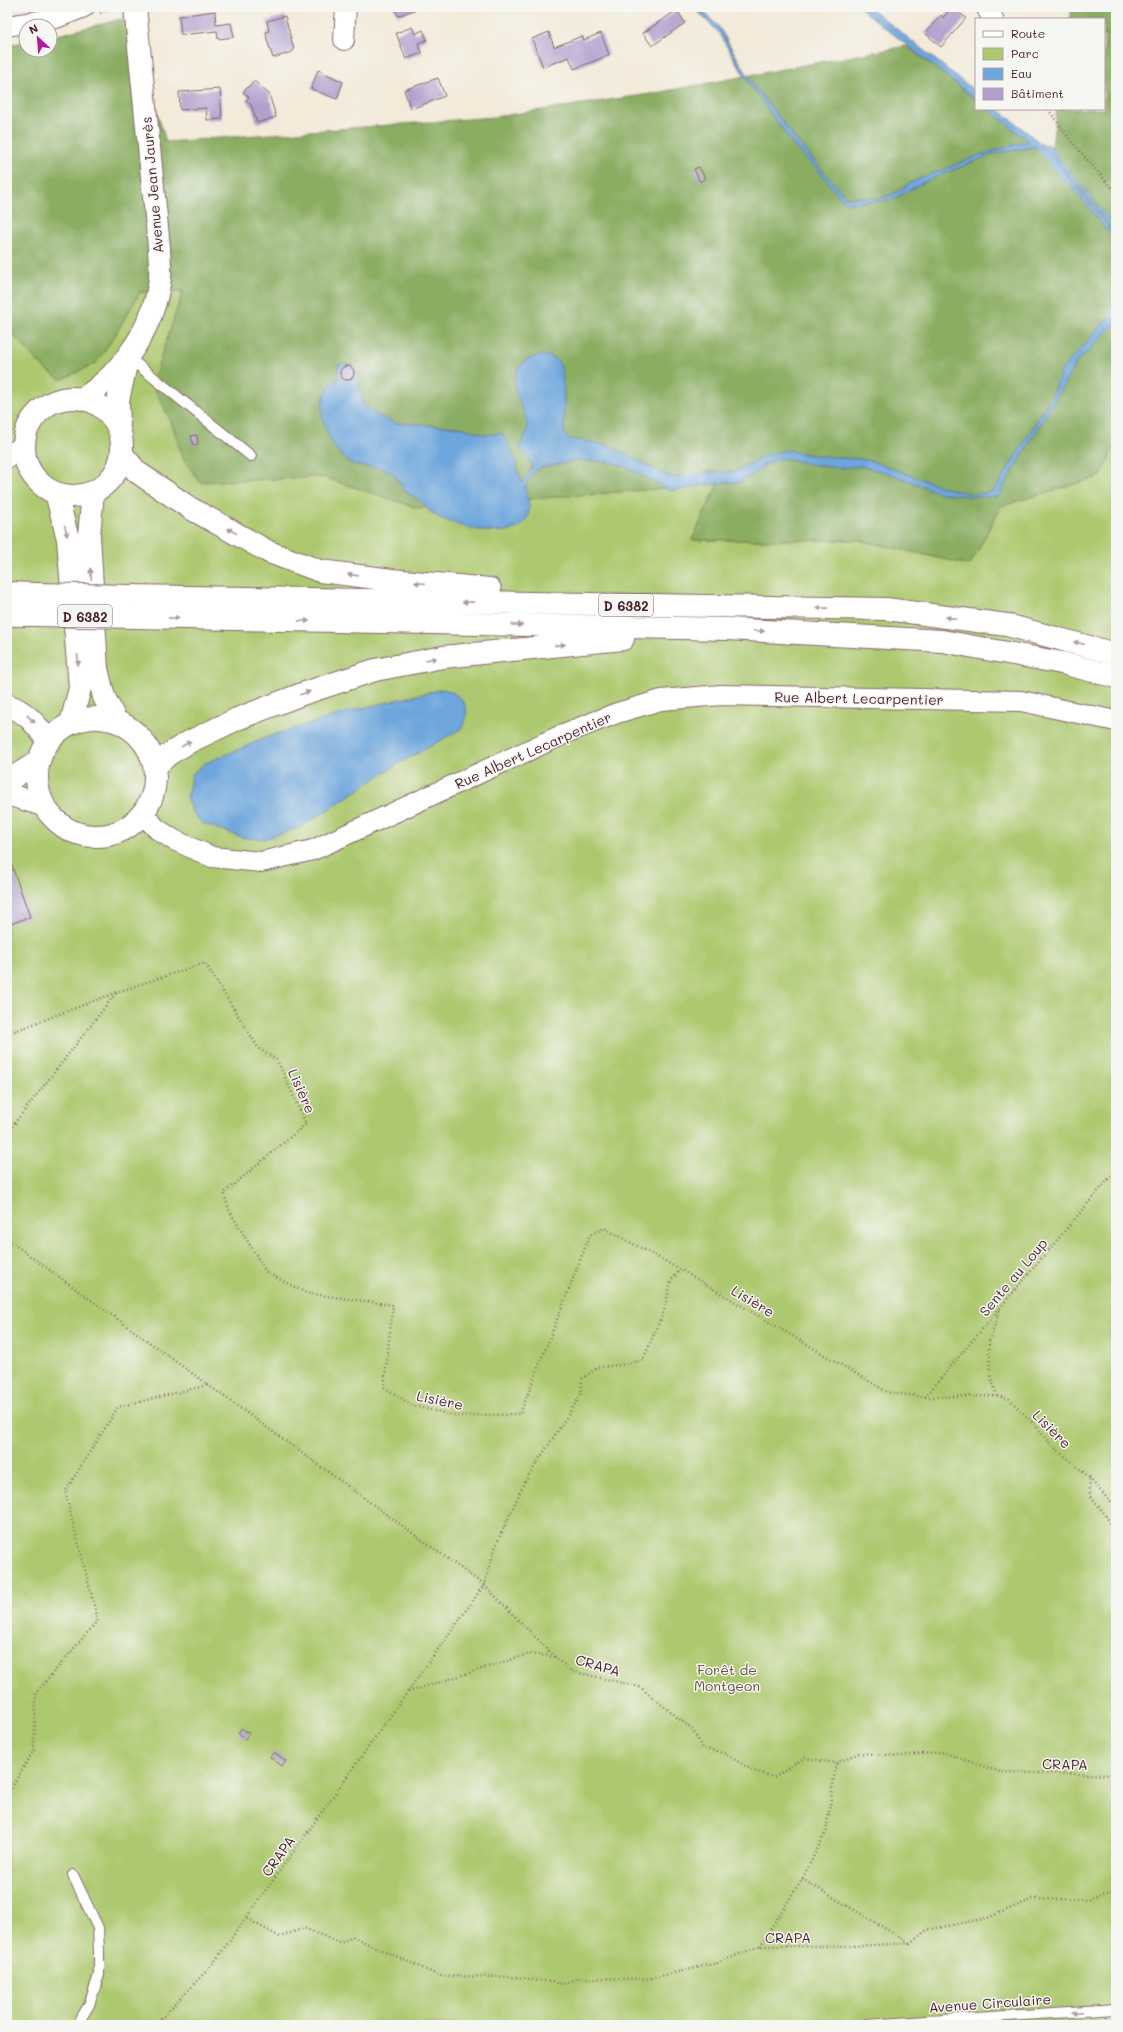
<svg xmlns="http://www.w3.org/2000/svg" width="1123" height="2032" viewBox="0 0 1123 2032" font-family="Mali,sans-serif">
	<rect width="100%" height="100%" fill="#f6f6f2"/>
	<filter id="ink" filterUnits="userSpaceOnUse"><feTurbulence type="fractalNoise" baseFrequency=".025" numOctaves="2"/><feDisplacementMap in="SourceGraphic" scale="8" xChannelSelector="R" yChannelSelector="G"/><feConvolveMatrix kernelMatrix="1 2 1 2 8 2 1 2 1" color-interpolation-filters="sRGB"/></filter>
	<filter id="wash" filterUnits="userSpaceOnUse"><feTurbulence type="fractalNoise" baseFrequency=".012" numOctaves="4" result="noise"/><feDisplacementMap in="SourceGraphic" scale="16" xChannelSelector="R" yChannelSelector="G"/><feGaussianBlur stdDeviation="0.9" result="paint"/><feColorMatrix in="noise" values="0 0 0 0 0 0 0 0 0 0 0 0 0 0 0 0 0 1.4 0 .05"/><feComposite in="paint" operator="in"/></filter>
	<g filter="url(#wash)">
		<rect width="100%" height="100%" fill="#f3ead9"/>
		<!-- green -->
		<path fill="#adc970" stroke="#7c744e" d="M183 291 152 384 171 421 183 458 200 482 323 477 418 508 718 484 692 540H859L970 565 1001 506 1101 476 1116 442V2025H7V328L45 369 114 337 140 292Z"/>
		<!-- forest -->
		<path fill="#8aad62" stroke="#6a6646" d="M1072 7H1116V442L1101 476 1001 506 970 565 859 540H692L718 484 418 508 323 477 200 482 183 458 171 421 152 384 183 291 140 292 114 337 96 363 61 380 45 369 7 328V45L26 42V50H50V37L129 17 166 142 494 117 650 94 906 46 976 97V109H992L1051 152 1057 109H1104V19H1070Z"/>
		<!-- water -->
		<path fill="#6da6dc" stroke="#5c6284" d="M693 7H699L719 27 751 81 801 146 846 197 879 198 891 195 912 182 979 155 1028 141 988 109H998L1044 146 1047 143 1116 228V234L1088 198 1049 152 1116 236V242L1047 156 1042 151 1034 147 993 154 926 181 892 200 848 203 841 199 817 169 796 149 747 80 719 33Z
			M859 7H869L976 92V100Z
			M1116 271V323L1077 362 998 497H977L940 493 891 474 861 466 841 468 821 466 781 458 764 465V462L763 467 742 481 735 483 727 482 671 491 624 466 606 462 580 460 539 468 530 477 525 487C525 496 532 502 528 516 519 546 449 526 432 513 427 510 424 503 419 500 415 497 410 495 406 492 401 486 398 478 392 473 380 463 359 470 349 462 326 446 308 396 338 379V364L354 365 364 405 376 415 395 423 460 427 486 435 502 433 511 448 522 483 533 466 520 448C521 439 529 434 527 425 525 409 511 392 515 376 518 366 524 360 533 357 543 354 555 355 560 365 565 374 564 419 564 432L567 438 608 445 670 477H677L707 472H734L769 454 787 450 810 455 869 460 952 490 974 494 992 492 1001 480 1050 399 1062 369 1110 316 1113 302V280Z
			M443 689C463 694 474 710 461 729L398 764 301 827 264 839 244 838 202 823 192 812 188 803 187 796 192 774 205 763 273 735 358 709Z"/>
		<g fill="none" stroke-linecap="round" stroke-linejoin="round">
			<!-- stream -->
			<path stroke="#6da6dc" stroke-width="5" d="M1038 146 1067 181"/>
		</g>
		<g id="blocks">
			<!-- building -->
			<path fill="#b1a0ce" d="M394 7H415L416 9 398 16Z
				M952 7 966 18 941 47 925 33 941 15 943 18Z
				M677 10 685 23 652 46 643 33Z
				M215 11 216 25 231 23 234 37 218 39 217 31 181 35 179 16Z
				M285 16 294 50 292 52 273 58 267 40 266 32 269 31 267 21Z
				M412 27 415 34 423 30 427 40 418 43 422 53 406 59 396 33Z
				M549 32 554 47 582 36 584 40 601 33 609 55 574 69 569 57 543 67 532 39Z
				M318 70 343 82 337 99 311 89Z
				M438 78 445 96 411 109 404 90Z
				M254 81 269 94 276 117 257 123 251 105 246 100 249 97 243 92Z
				M220 89 222 119 207 120 206 108 180 110 179 92Z
				M699 167 705 178 700 182 694 169Z
				M340 373a7 7 0 1 1 14 0a7 7 0 1 1-14 0Z
				M197 435 198 444 193 445 191 436Z
				M7 852 30 917 7 925Z
				M241 1728 249 1733 245 1739 238 1733Z
				M274 1752 286 1761 282 1766 270 1757Z"/>
		</g>
	</g>
	<g filter="url(#ink)">
		<use href="#blocks" fill-opacity="0" stroke="#856668" stroke-width="1"/>
		<g fill="none" stroke-linecap="round" stroke-linejoin="round">
			<defs>
				<path id="service" d="M128 357 251 456
					M73 1875 98 1928 99 1952V1975L89 2005 77 2025
					M866 2025 1116 2009"/>
				<path id="minor" d="M986 7 993 19
					M7 26 56 18 84 7
					M344 40 346 7
					M143 814 157 829 174 840 212 857 261 862 313 850 566 733 617 713 661 700 721 695 1021 701 1116 721"/>
				<path id="tertiary" d="M84 398C124 371 154 327 160 278 161 268 159 257 159 247L135 7
					M119 426 118 401 127 360"/>
				<path id="secondary" d="M24 447a49 49 0 1 1 98 0a49 49 0 1 1-98 0Z
					M93 492 89 536 97 669 104 697 116 721
					M56 493 68 539 80 688 71 723
					M37 777a59 59 0 1 1 118 0a59 59 0 1 1-118 0Z
					M7 781 38 762
					M7 794 43 805"/>
				<path id="trunk" d="M122 454 137 472 190 508 269 552 320 571 392 580 490 589
					M7 457 23 447
					M7 593 36 594
					M131 596 886 609 1007 625 1116 654
					M7 615H35
					M135 617 728 629 942 641 1062 663 1116 677
					M7 705C27 712 36 724 48 741
					M155 767 169 754 189 742 237 719 302 694 375 670 443 657 623 639"/>
			</defs>
			<!-- service casing -->
			<use href="#service" stroke="#856668" stroke-width="12"/>
			<!-- minor casing -->
			<use href="#minor" stroke="#856668" stroke-width="22"/>
			<!-- tertiary casing -->
			<use href="#tertiary" stroke="#856668" stroke-width="24"/>
			<!-- secondary casing -->
			<use href="#secondary" stroke="#856668" stroke-width="24"/>
			<!-- trunk casing -->
			<use href="#trunk" stroke="#856668" stroke-width="24"/>
			<!-- path -->
			<path stroke="#856668" stroke-width="2.5" stroke-dasharray="1 3" stroke-linecap="butt" d="M100 13 114 7
				M1070 19H1073
				M1104 27 1114 30 1116 33
				M1048 109 1071 141 1116 193
				M7 1034 117 992 205 963 259 1049 277 1060 306 1124 224 1193 229 1210 266 1272 306 1293 393 1305 384 1387 413 1406 457 1416 520 1414 590 1235 604 1228 683 1271 887 1392 925 1397 997 1396 1009 1399 1036 1426 1049 1443 1089 1477 1090 1495 1107 1517 1116 1540
				M7 1133 116 993
				M7 1239 484 1585 496 1545 525 1481 581 1395 582 1379 598 1367 621 1365 643 1360 664 1311 671 1281 680 1269
				M997 1396 990 1373 989 1341 1001 1307
				M925 1397 1116 1170
				M1089 1478 1116 1508
				M555 1657 484 1585 246 1918 280 1937 304 1928 340 1943 353 1937 440 1976 516 1977 563 1984 578 1978 648 1979 717 1963 760 1946H855L910 1943 927 1930 987 1918 1033 1899 1087 1900 1116 1890
				M408 1692 529 1654 555 1657 571 1671 640 1687 693 1730 702 1748 724 1753 753 1771 774 1777 805 1758 836 1763 859 1753 900 1756 942 1752 1000 1772 1116 1775
				M7 1795 34 1750 36 1693 98 1620 65 1492 118 1407 208 1385
				M802 1879 910 1943
				M760 1946 802 1879 826 1832 836 1763
				M155 2025 212 1965 246 1918"/>
			<!-- service -->
			<use href="#service" stroke="#fff" stroke-width="10"/>
			<!-- minor -->
			<use href="#minor" stroke="#fff" stroke-width="20"/>
			<!-- tertiary -->
			<use href="#tertiary" stroke="#fff" stroke-width="22"/>
			<!-- secondary -->
			<use href="#secondary" stroke="#fff" stroke-width="22"/>
			<!-- trunk -->
			<use href="#trunk" stroke="#fff" stroke-width="22"/>
			<defs>
				<path id="trunk-bridge" d="M36 594 131 596
					M35 615 135 617"/>
			</defs>
			<!-- trunk-bridge casing -->
			<use href="#trunk-bridge" stroke="#856668" stroke-width="24" stroke-linecap="butt"/>
			<!-- trunk-bridge -->
			<use href="#trunk-bridge" stroke="#fff" stroke-width="22"/>
		</g>
		<!-- one-way arrows -->
		<defs><path id="oneway-solid" d="M-6-.8H1V-3.2L6.5 0L1 3.2V.8H-6Z"/></defs>
		<g fill="#ae9aa0">
			<use href="#oneway-solid" transform="translate(66 531) rotate(76)"/>
			<use href="#oneway-solid" transform="translate(232 531) rotate(-151)"/>
			<use href="#oneway-solid" transform="translate(91 574) rotate(-93)"/>
			<use href="#oneway-solid" transform="translate(353 575) rotate(-172)"/>
			<use href="#oneway-solid" transform="translate(420 583) rotate(-175)"/>
			<use href="#oneway-solid" transform="translate(468 602) rotate(-179)"/>
			<use href="#oneway-solid" transform="translate(822 608) rotate(-179)"/>
			<use href="#oneway-solid" transform="translate(174 618) rotate(1)"/>
			<use href="#oneway-solid" transform="translate(951 618) rotate(-172)"/>
			<use href="#oneway-solid" transform="translate(304 621) rotate(1)"/>
			<use href="#oneway-solid" transform="translate(517 625) rotate(1)"/>
			<use href="#oneway-solid" transform="translate(759 631) rotate(3)"/>
			<use href="#oneway-solid" transform="translate(1079 643) rotate(-166)"/>
			<use href="#oneway-solid" transform="translate(560 645) rotate(-6)"/>
			<use href="#oneway-solid" transform="translate(431 659) rotate(-11)"/>
			<use href="#oneway-solid" transform="translate(78 660) rotate(85)"/>
			<use href="#oneway-solid" transform="translate(305 693) rotate(-19)"/>
			<use href="#oneway-solid" transform="translate(31 719) rotate(43)"/>
			<use href="#oneway-solid" transform="translate(186 744) rotate(-30)"/>
			<use href="#oneway-solid" transform="translate(1077 2012) rotate(176)"/>
		</g>
	</g>
	<g text-anchor="middle" dominant-baseline="central" stroke-width="3" stroke-linejoin="round" paint-order="stroke">
		<!-- shield labels -->
		<g fill="#f6f6f2" stroke="#7e6067" stroke-width="1">
			<rect x="599" y="594" width="54" height="22" rx="3"/>
			<rect x="58" y="605" width="54" height="22" rx="3"/>
		</g>
		<g font-size="13" font-weight="bold" fill="#4a1f2b">
			<text x="626" y="605">D 6382</text>
			<text x="85" y="616">D 6382</text>
		</g>
		<!-- street labels -->
		<g font-size="14" fill="#4a1f2b" stroke="#f6f6f2">
			<text transform="translate(152 185) rotate(-95)">Avenue Jean Jaurès</text>
			<text transform="translate(859 698) rotate(1)">Rue Albert Lecarpentier</text>
			<text transform="translate(533 750) rotate(-24)">Rue Albert Lecarpentier</text>
			<text transform="translate(302 1091) rotate(66)">Lisière</text>
			<text transform="translate(1013 1277) rotate(-50)">Sente au Loup</text>
			<text transform="translate(753 1301) rotate(31)">Lisière</text>
			<text transform="translate(440 1400) rotate(12)">Lisière</text>
			<text transform="translate(1052 1429) rotate(45)">Lisière</text>
			<text transform="translate(598 1665) rotate(16)">CRAPA</text>
			<text transform="translate(1065 1764) rotate(1)">CRAPA</text>
			<text transform="translate(278 1856) rotate(-54)">CRAPA</text>
			<text x="788" y="1937">CRAPA</text>
			<text transform="translate(990 2003) rotate(-4)">Avenue Circulaire</text>
		</g>
		<!-- park labels -->
		<g font-size="14" fill="#685240" stroke="#f6f6f2">
			<text x="727" y="1669">Forêt de<tspan x="727" dy="16">Montgeon</tspan></text>
		</g>
	</g>
	<!-- margin -->
	<rect width="1123" height="2032" fill="none" stroke="#f6f6f2" stroke-width="24"/>
	<!-- legend -->
	<rect x="975" y="18" width="130" height="92" fill="#f6f6f2" stroke="#b1a0a2"/>
	<rect x="983" y="31" width="20" height="6" fill="#ffffff" stroke="#b1a0a2"/>
	<text x="1011" y="38" font-size="12" fill="#4a1f2b">Route</text>
	<rect x="983" y="48" width="20" height="12" fill="#adc970" stroke="#b1a0a2"/>
	<text x="1011" y="58" font-size="12" fill="#4a1f2b">Parc</text>
	<rect x="983" y="68" width="20" height="12" fill="#6da6dc" stroke="#b1a0a2"/>
	<text x="1011" y="78" font-size="12" fill="#4a1f2b">Eau</text>
	<rect x="983" y="88" width="20" height="12" fill="#b1a0ce" stroke="#b1a0a2"/>
	<text x="1011" y="98" font-size="12" fill="#4a1f2b">Bâtiment</text>
	<!-- north arrow -->
	<g transform="translate(38 38) rotate(334)"><circle r="19" fill="#f6f6f2" stroke="#b1a0a2"/>
	<path d="M0-3L7 15L0 10L-7 15Z" fill="#b5179e"/>
	<text y="-6" font-size="11" font-weight="bold" text-anchor="middle" fill="#4a1f2b">N</text>
	</g>
</svg>
